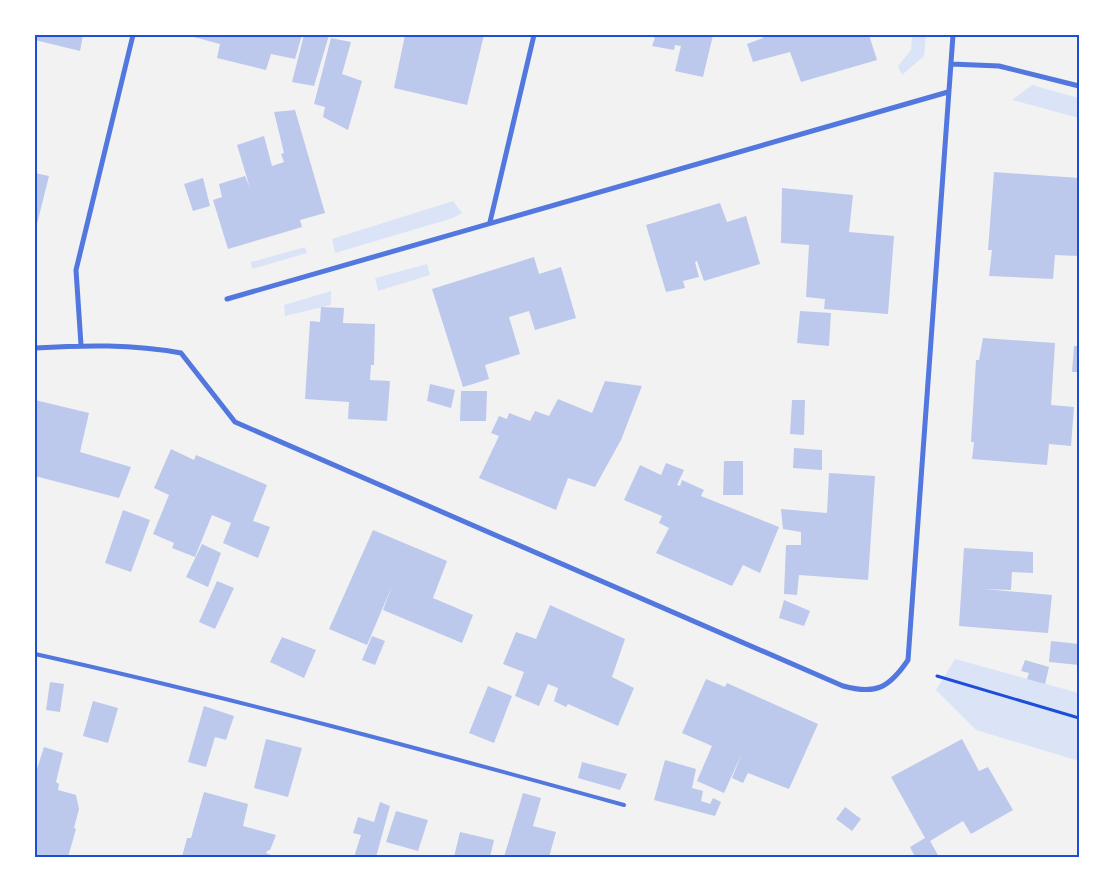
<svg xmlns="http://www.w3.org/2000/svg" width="1114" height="892" viewBox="0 0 1114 892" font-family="'Exo 2',sans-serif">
	<rect width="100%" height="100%" fill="#f2f2f2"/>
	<!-- green -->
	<path fill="#dbe4f7" d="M912 35H926L924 56 902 75 898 66 911 50Z
		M1032 85 1079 98V118L1012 100Z
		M453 201 462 213 453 218 335 253 332 239Z
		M305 247 307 253 252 269 251 262Z
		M427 264 430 275 378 291 375 278Z
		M331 291V305L285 316 284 305Z
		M955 659 1079 693V761L976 730 936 690Z"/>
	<!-- building -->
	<path fill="#bdc9ec" d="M35 35H83L80 51 35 40Z
		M186 35H302L295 59 271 54 266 70 217 58 220 44Z
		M304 35H329L314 86 292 82Z
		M405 35H484L467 105 394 88Z
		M647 35H713L703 77 675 71 681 46 675 45 674 50 652 46 655 38Z
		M762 35H869L877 60 801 82 790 52 753 62 747 44 763 38Z
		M331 38 351 42 342 74 362 81 348 130 323 117 325 107 314 104Z
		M295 110 325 213 300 220 302 227 228 249 213 200 222 197 219 184 245 176 250 188 237 145 264 136 272 166 284 162 281 154 284 153 274 112Z
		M994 172 1079 178V256L1055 255 1053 279 989 276 992 250H988Z
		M35 173 49 176 36 228H35Z
		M203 178 210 206 193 211 184 184Z
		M782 188 853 195 849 232 894 236 888 314 824 309 825 299 806 297 809 245 781 243Z
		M720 203 727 222 746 216 760 264 704 281 697 261 695 262 699 277 683 281 685 288 666 292 646 225Z
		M534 257 539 274 561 267 576 318 535 330 529 311 509 317 520 354 485 365 489 379 463 387 432 289Z
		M321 307 344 308 343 323 375 324 374 365H371L370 380 390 381 387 421 348 419 349 402 305 399 310 321 320 322Z
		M800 311 831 313 829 346 797 343Z
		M983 338 1055 343 1051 405 1074 407 1071 446 1049 444 1047 465 972 459 974 442H971L976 360H979Z
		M1074 346H1079V372H1072Z
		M605 381 642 386 621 440 595 487 568 478 556 510 479 478 499 436 491 433 499 416 507 419 509 413 530 421 535 411 549 416 558 399 592 413Z
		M430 384 455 390 451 408 427 401Z
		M461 391H487L486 421H460Z
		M35 400 89 413 80 452 131 467 119 498 35 476Z
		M792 400H805L804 435 790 434Z
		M794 448 822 450V470L793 468Z
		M171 449 194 460 196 455 267 485 253 521 270 527 258 558 223 543 231 523 212 515 195 557 172 548 174 543 153 534 169 495 154 488Z
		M724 461H743V495H723Z
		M666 463 684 470 677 485 680 486 682 480 704 490 701 496 779 527 760 573 743 565 732 586 656 553 669 528 659 523 662 516 624 500 640 465 661 475Z
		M829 473 875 476 868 580 799 575 797 595 784 594 786 545H801V532L783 529 781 509 827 513Z
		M123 510 150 520 131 572 105 563Z
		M373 530 447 561 433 598 473 615 462 643 383 610 392 586 367 645 329 629Z
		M202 544 221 553 208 587 186 577Z
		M964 548 1033 552V573L1012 572 1011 590 983 589 1052 595 1048 633 959 626Z
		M217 581 234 588 215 629 199 622Z
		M784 600 810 611 804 626 779 618Z
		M550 605 625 639 612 677 634 688 618 726 568 704 566 707 554 701 558 688 548 684 539 706 515 696 524 672 503 664 516 632 536 639Z
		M372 636 385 641 375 665 362 660Z
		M282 637 316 650 304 678 270 662Z
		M1051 641 1079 644V665L1049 662Z
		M1025 660 1049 667 1045 684 1027 679 1029 673 1021 671Z
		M706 679 725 687 727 683 818 724 789 789 748 773 743 783 732 778 742 753 724 793 697 781 712 746 682 733Z
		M50 682 64 684 60 712 46 710Z
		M488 686 512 696 494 743 469 733Z
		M93 701 118 708 108 743 83 736Z
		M204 706 234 716 226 740 215 737 206 767 188 762Z
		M266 739 302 748 288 797 254 788Z
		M962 739 979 771 988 767 1013 810 971 834 963 821 930 841 939 857H915L910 847 925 838 891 777Z
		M44 747 63 753 56 782 59 784 58 790 76 795 79 809 74 828 76 829 68 857H35V775Z
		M665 760 696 769 692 788 703 791 701 801 710 804 713 798 721 802 715 816 654 800Z
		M582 762 627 774 620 790 578 778Z
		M204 792 248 804 243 826 276 835 270 850 267 851 266 853 276 857H182L187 838H191Z
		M523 793 541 798 533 826 556 832 549 857H504Z
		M380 802 390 806 376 857H354L361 835 353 833 358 817 374 822Z
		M845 807 861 819 852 831 836 819Z
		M396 811 428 820 418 851 386 842Z
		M460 832 494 840 490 857H454Z"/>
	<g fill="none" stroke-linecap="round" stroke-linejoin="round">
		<!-- path -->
		<path stroke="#1d4ed8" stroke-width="3" d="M937 676 1079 718"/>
		<!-- service -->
		<path stroke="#5277de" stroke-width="4" d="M35 654C233 698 428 751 624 805"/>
		<!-- minor -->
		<path stroke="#5277de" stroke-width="5" d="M951 64 999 66 1079 86
			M490 222 534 35
			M227 299 948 92
			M81 345 76 270 133 35
			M35 348C83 345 133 344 181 353L235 422 843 686C876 695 889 688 908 660L953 35"/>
	</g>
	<!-- border -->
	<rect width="1114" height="892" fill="none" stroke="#ffffff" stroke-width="72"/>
	<rect x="36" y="36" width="1042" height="820" fill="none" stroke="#1d4ed8" stroke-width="2"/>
</svg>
